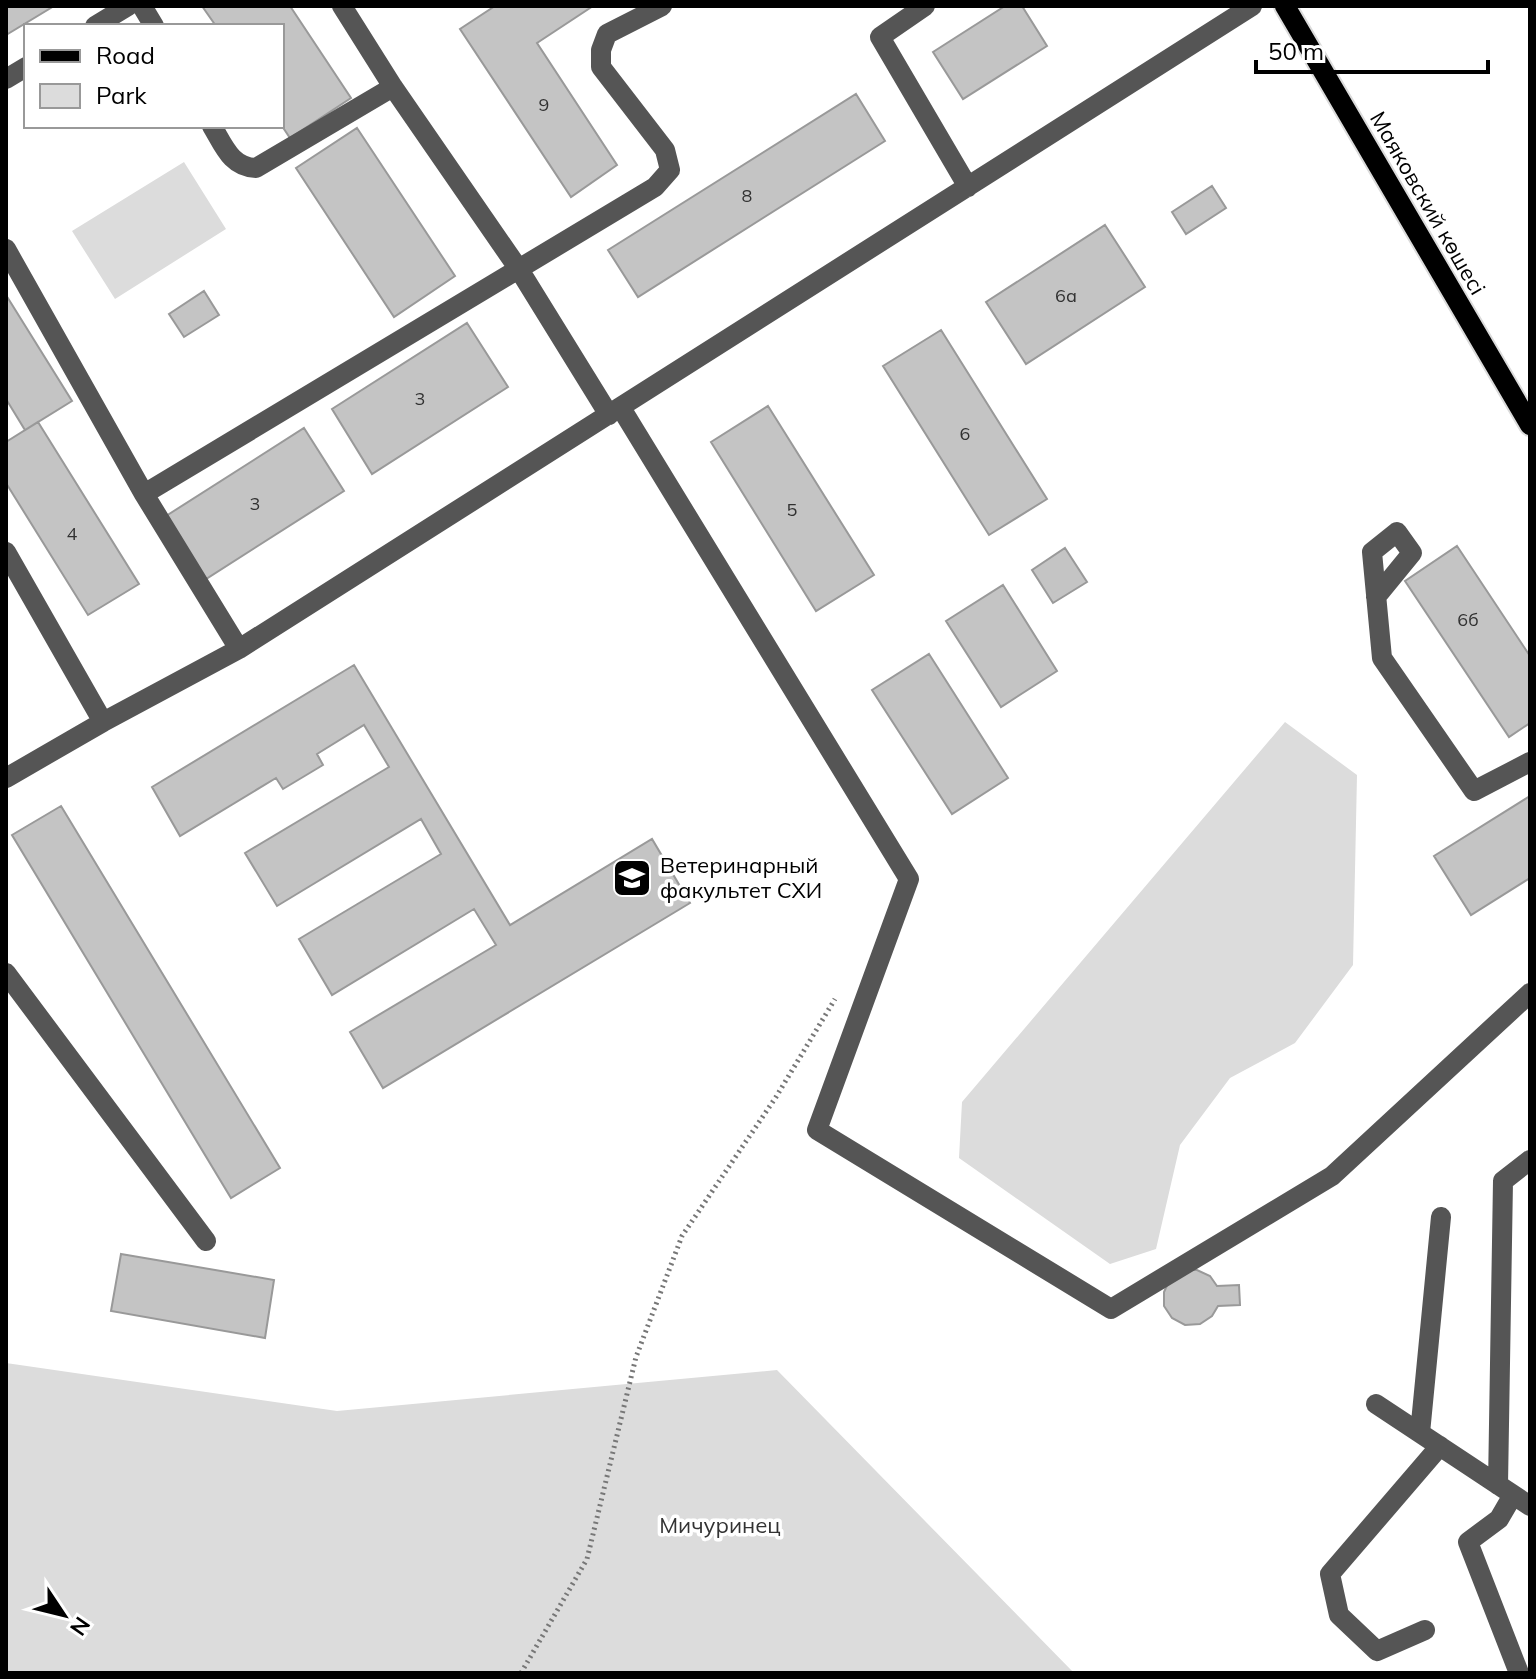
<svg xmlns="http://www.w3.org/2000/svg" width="1536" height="1679" viewBox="0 0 1536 1679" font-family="Mulish,sans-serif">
	<rect width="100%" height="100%" fill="#fff"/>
	<!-- green -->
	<path fill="#dcdcdc" d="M184 162 226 229 115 299 72 231Z
		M1285 722 1357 775 1353 965 1295 1043 1230 1078 1180 1145 1156 1249 1110 1264 959 1158 962 1102Z
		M6 1363 337 1411 777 1370 1074 1673H6Z"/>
	<!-- building -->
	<path fill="#c4c4c4" stroke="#999" stroke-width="2" d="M6 6H54L6 35Z
		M202 6H290L351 98 290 138 282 126V26H216Z
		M495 6H593L537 43 617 165 571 197 460 29Z
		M1005 6H1022L1047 46 963 99 933 52Z
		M856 94 885 141 638 297 608 250Z
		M357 128 455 276 394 317 296 168Z
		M1212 186 1226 208 1186 234 1172 212Z
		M1105 225 1145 287 1026 364 986 302Z
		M204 291 219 315 184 337 169 314Z
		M6 295 72 401 25 430 6 399Z
		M467 323 508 387 372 474 332 409Z
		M941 330 1047 499 989 535 883 366Z
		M768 406 874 575 816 611 711 442Z
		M38 422 139 584 88 615 6 483V442Z
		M304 428 344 491 206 579 166 516Z
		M1457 546 1530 656V723L1509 737 1405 581Z
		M1065 548 1087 582 1053 603 1032 570Z
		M1003 585 1057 671 1001 707 946 621Z
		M929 654 1008 778 952 814 872 690Z
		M354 665 510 925 652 839 690 903 383 1088 350 1032 496 945 474 909 332 995 299 939 441 854 421 819 277 906 245 853 389 767 364 725 317 754 323 765 283 789 276 778 180 836 152 787Z
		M1530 796V878L1471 915 1434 856Z
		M61 806 280 1168 231 1198 12 835Z
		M121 1254 274 1280 265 1338 111 1311Z
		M1182 1270H1197L1210 1276 1217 1286 1239 1285 1240 1305 1218 1306 1212 1316 1200 1324 1185 1325 1172 1318 1164 1306V1292L1170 1279Z"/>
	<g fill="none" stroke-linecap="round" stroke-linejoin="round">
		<defs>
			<path id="major" d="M1285 6 1530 425"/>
		</defs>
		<!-- major casing -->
		<use href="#major" stroke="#dbdbdb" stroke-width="24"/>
		<!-- path -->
		<path stroke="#777" stroke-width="5" stroke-dasharray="2 4" stroke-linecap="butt" d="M521 1673 587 1559 636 1357 682 1236 776 1097 835 999"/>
		<!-- minor -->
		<path stroke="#555" stroke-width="20" d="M142 6 154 26
			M342 6 393 87 520 271 609 415
			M925 6 880 37 968 187
			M95 26 128 6
			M6 79 26 67
			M212 126C224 146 231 167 256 168L393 87
			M6 249 144 494 239 649
			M621 408 909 879 817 1130 1111 1309 1332 1176 1530 993
			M144 494 655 187 670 170 665 150 601 67V50L607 34 662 6
			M6 552 103 722
			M1376 597 1412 553 1397 532 1372 552 1382 658 1474 791 1530 762
			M6 778 103 722 239 649 1252 6
			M6 973 206 1241
			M1376 1404 1530 1506
			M1420 1433 1441 1217
			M1498 1485 1503 1181 1530 1160
			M1513 1495 1499 1519 1468 1542 1519 1673
			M1425 1630 1377 1651 1339 1615 1330 1574 1440 1446"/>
		<!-- major -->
		<use href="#major" stroke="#000" stroke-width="20"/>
	</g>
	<!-- icons -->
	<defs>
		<symbol id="university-square" viewBox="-11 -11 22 22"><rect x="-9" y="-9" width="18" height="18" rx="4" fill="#000" stroke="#fff"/><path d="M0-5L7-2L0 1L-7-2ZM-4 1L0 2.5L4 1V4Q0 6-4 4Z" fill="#fff"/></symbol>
	</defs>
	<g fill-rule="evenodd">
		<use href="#university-square" x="610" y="856" width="44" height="44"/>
	</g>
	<g text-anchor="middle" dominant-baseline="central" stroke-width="7" stroke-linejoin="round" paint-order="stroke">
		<!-- number labels -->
		<g font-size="18" fill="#313131">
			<text x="544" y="104">9</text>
			<text x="747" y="195">8</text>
			<text x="1066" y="295">6а</text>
			<text x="420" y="398">3</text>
			<text x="965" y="433">6</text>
			<text x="255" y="503">3</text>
			<text x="792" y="509">5</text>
			<text x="72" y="533">4</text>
			<text x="1468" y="619">6б</text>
		</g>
		<!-- street labels -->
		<g font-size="22" fill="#000" stroke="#fff">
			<text transform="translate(1428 203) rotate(60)">Маяковский көшесі</text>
		</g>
		<!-- poi labels -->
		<g font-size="22" fill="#000" stroke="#fff" text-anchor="start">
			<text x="660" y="865">Ветеринарный<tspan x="660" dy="25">факультет СХИ</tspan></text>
		</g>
		<!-- park labels -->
		<g font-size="22" fill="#333" stroke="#fff">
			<text x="720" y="1525">Мичуринец</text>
		</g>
	</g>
	<!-- border -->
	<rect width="1536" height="1679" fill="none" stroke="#000000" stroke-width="16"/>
	<!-- legend -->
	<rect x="24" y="24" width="260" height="104" fill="#ffffff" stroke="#999999" stroke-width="2"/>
	<rect x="40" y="50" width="40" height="12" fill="#000000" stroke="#999999" stroke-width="2"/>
	<text x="96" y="64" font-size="24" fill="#000000">Road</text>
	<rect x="40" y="84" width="40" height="24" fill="#dcdcdc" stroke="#999999" stroke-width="2"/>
	<text x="96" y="104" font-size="24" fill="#000000">Park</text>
	<!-- north arrow -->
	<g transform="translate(64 1615) rotate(125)" stroke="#ffffff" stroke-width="6" paint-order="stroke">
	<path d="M0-6L14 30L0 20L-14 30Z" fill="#000000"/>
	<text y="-12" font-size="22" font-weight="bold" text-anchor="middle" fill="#000000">N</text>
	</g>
	<!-- scale -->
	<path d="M1256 60v12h232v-12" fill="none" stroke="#000000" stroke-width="4"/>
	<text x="1268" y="60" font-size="24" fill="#000000" stroke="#ffffff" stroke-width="6" paint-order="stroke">50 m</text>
</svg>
